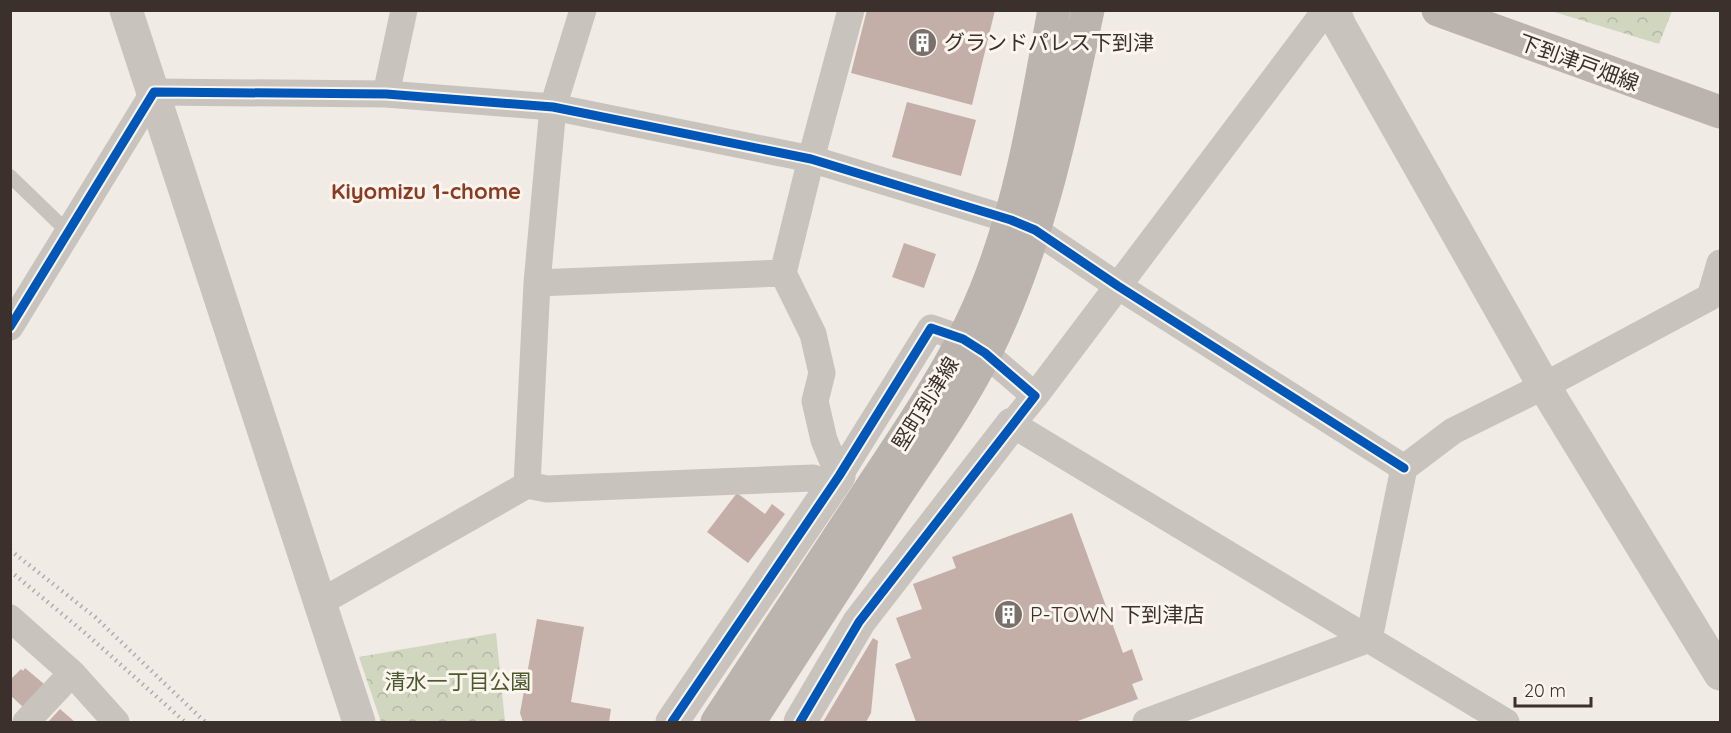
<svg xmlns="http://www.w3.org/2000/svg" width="1731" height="733" viewBox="0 0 1731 733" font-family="Quicksand,'Noto Sans JP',sans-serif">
	<defs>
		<pattern id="forest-crowns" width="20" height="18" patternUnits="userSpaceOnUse" patternTransform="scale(1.5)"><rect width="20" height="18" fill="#d1d6bf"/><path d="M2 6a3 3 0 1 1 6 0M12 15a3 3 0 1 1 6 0" fill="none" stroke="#b4b8a4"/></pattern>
	</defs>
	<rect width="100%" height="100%" fill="#f0ebe5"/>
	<!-- forest -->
	<path fill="url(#forest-crowns)" d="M1551 11H1672L1659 44Z
		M496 633 505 722H381L359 657Z"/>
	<!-- building -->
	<path fill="#c3afa7" d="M867 10H995L972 105 851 73Z
		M907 102 976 120 961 176 892 157Z
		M904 243 936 254 924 288 892 277Z
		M737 493 765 514 772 504 785 514 748 563 707 532Z
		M1072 513 1123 653 1132 649 1143 680 1132 684 1138 699 1075 722H916L895 664 911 658 896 618 922 609 913 584 956 568 952 557Z
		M537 619 584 627 571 702 611 709 609 722H523L520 713Z
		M873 638 878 641 871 713 866 722H823Z
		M25 668 44 684 23 707 10 695V680L21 669 23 671Z
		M60 709 75 722H48Z"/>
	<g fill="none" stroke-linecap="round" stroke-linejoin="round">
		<!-- service -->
		<path stroke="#c9c3be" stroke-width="14" d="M10 176 69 233"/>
		<!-- minor -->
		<path stroke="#c9c3be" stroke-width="27" d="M386 94 404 10
			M537 283 783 273
			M10 327 154 92 386 94 553 107 811 159 1011 220 1035 230 1118 286 1404 468
			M1035 396 1326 10
			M839 476 931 328 963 339 985 353 1035 396 1012 424 1506 722
			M839 476 824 440 815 401 822 373 813 334 783 273 811 159 851 10
			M527 485 537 283 553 107 583 10
			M319 603 527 485 547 489 813 478 832 487
			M10 618 72 673 116 722
			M1369 639 1404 468 1453 431 1544 386 1710 297 1720 263
			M26 722 72 673
			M1146 722 1369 639"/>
		<!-- tertiary -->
		<path stroke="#c9c3be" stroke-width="33" d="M126 10 359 722
			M1334 10 1340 26 1544 386 1720 674
			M672 722 839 476
			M800 722 859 622 1012 424"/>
		<!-- secondary -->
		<path stroke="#bab3ae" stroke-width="33" d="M1438 10 1720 112
			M717 722C768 645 818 568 869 491 914 423 961 356 990 279 1023 193 1037 101 1054 10
			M749 722C796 649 844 575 892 502 924 453 960 405 986 352 1039 245 1063 127 1088 10"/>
		<!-- rail -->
		<path stroke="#b1aca8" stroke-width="4.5" stroke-dasharray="1.5 4.5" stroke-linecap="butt" d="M10 550 95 617 205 722
			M10 571 84 632 185 722"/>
		<defs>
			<path id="cycleway" d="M10 327 154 92 386 94 553 107 811 159 1011 220 1035 230 1118 286 1404 468
				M672 722 839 476 931 328 963 339 985 353 1035 396 859 622 800 722"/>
		</defs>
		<!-- cycleway casing -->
		<use href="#cycleway" stroke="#fbf5ee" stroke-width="13"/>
		<!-- cycleway -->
		<use href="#cycleway" stroke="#0057b8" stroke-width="9"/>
	</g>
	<!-- icons -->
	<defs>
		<symbol id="building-disc" viewBox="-11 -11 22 22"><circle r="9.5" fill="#7a716c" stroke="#fbf5ee"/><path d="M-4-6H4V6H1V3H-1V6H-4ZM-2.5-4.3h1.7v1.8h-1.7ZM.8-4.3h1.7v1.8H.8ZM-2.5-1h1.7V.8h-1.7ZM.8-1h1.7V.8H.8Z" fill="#fff"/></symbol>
	</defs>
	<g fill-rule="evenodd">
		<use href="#building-disc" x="906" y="26" width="33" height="33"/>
		<use href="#building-disc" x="992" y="598" width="33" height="33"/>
	</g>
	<g text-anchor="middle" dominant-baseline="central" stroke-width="6" stroke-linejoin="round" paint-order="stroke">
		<!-- poi labels -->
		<g font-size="21" fill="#3b302b" stroke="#fbf5ee" text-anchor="start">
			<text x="944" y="42">グランドパレス下到津</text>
			<text x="1030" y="614">P-TOWN 下到津店</text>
		</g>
		<!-- street labels -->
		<g font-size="21" fill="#3b302b" stroke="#fbf5ee">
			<text transform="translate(1579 62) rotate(20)">下到津戸畑線</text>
			<text transform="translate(925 403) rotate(-58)">堅町到津線</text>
		</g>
		<!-- park labels -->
		<g font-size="21" fill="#4a5a2e" stroke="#fbf5ee">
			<text x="458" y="681">清水一丁目公園</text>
		</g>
		<!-- neighbourhood labels -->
		<g font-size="22" font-weight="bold" fill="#8c3b22" stroke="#fbf5ee">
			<text x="426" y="191">Kiyomizu 1-chome</text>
		</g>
	</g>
	<!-- border -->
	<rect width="1731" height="733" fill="none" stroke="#3b302b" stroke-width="24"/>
	<!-- scale -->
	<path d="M1515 697v9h76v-9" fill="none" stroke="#3b302b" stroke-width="3"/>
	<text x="1524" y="697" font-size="18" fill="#3b302b" stroke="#fbf5ee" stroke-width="4.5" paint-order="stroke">20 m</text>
</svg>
